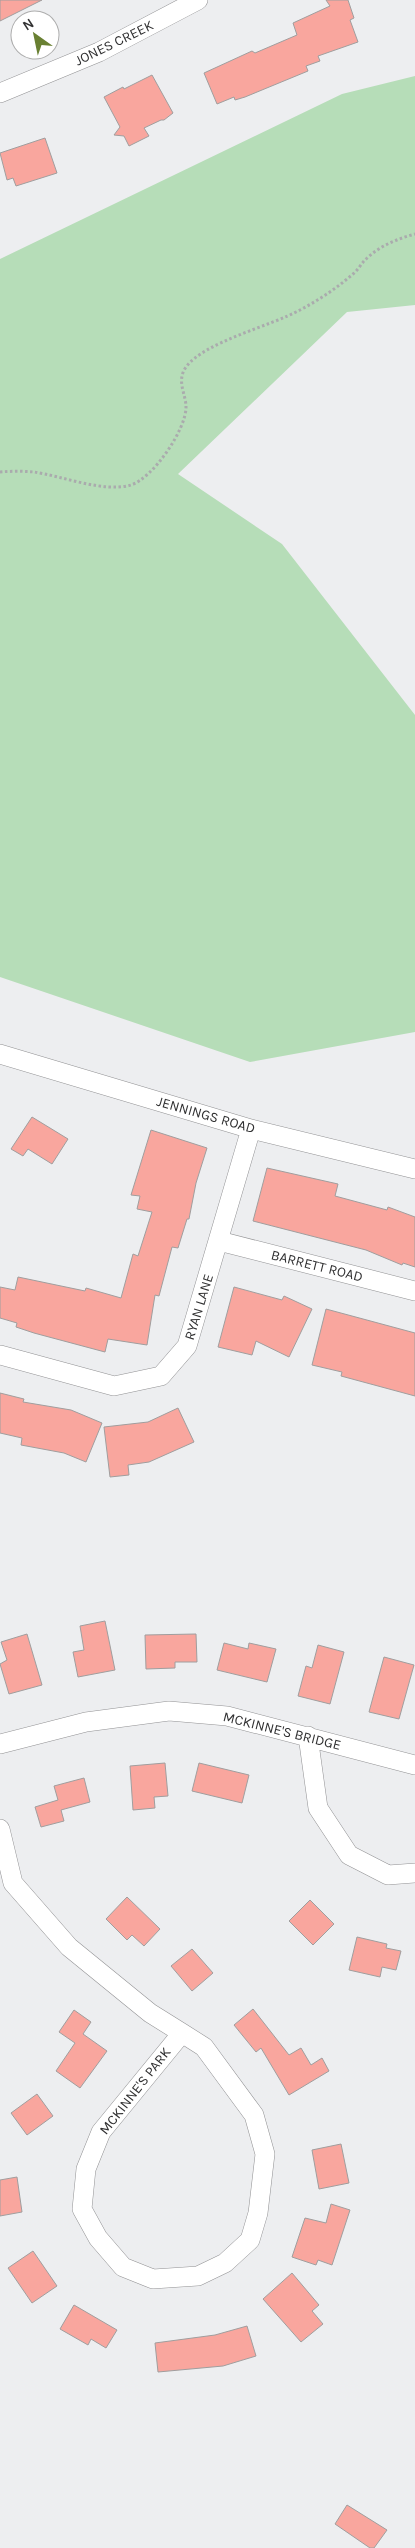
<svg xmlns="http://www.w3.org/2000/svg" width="415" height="2548" viewBox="0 0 415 2548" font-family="Karla,sans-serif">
	<rect width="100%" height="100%" fill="#edeef0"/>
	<!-- green -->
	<path fill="#b6ddb8" d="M415 76V305L347 312 178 474 282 544 415 715V1032L250 1062 0 977V259L342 94Z"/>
	<!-- building -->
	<path fill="#f9a69e" stroke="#a09e9e" d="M0 0H42L0 21Z
		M326 0H348L354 18 350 20 358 42 318 56 320 61 306 66 308 71 245 97 235 100 234 97 217 104 204 73 252 51 255 53 297 35 293 23 330 6Z
		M152 75 173 113 164 120H161L144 128 149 136 129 146 124 136 114 135 120 127 104 97 123 87 124 89Z
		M45 138 57 173 16 186 13 178 7 180 0 153Z
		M32 1117 68 1139 52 1164 28 1149 23 1156 11 1149Z
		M151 1130 207 1148 196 1183 189 1219H187L178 1248 172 1247 159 1296 155 1295 147 1345 108 1339 105 1352 34 1333 16 1327 17 1323 0 1318V1287L15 1290 18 1277 85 1291 86 1288 121 1298 133 1254 138 1256 152 1212 137 1209 140 1196 131 1195Z
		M267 1168 338 1184 335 1196 387 1210 388 1207 415 1217V1267L403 1263 402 1265 366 1250 253 1221Z
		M234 1287 282 1300 284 1296 312 1309 289 1357 256 1341 252 1355 218 1347Z
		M326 1309 415 1333V1396L341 1376 342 1372 312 1365Z
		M0 1393 24 1399 23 1402 71 1410 102 1423 86 1462 64 1453 21 1445 22 1438 0 1433Z
		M178 1408 194 1442 149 1462 128 1465 129 1475 110 1477 104 1427 148 1422Z
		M105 1621 115 1670 78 1677 73 1652 84 1650 80 1626Z
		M27 1634 42 1685 9 1694 0 1664 7 1660 1 1642Z
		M196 1634 197 1662H175V1668L146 1669 145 1635Z
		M224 1643 248 1649 249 1643 276 1649 267 1682 217 1670Z
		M318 1645 344 1652 330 1704 298 1696 306 1666 312 1668Z
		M384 1657 414 1665 399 1719 369 1712Z
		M165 1763 168 1796 154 1797 155 1808 133 1810 130 1766Z
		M199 1763 249 1775 242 1803 192 1791Z
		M84 1778 90 1802 61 1810 64 1821 41 1827 35 1807 58 1800 54 1786Z
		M127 1897 160 1929 144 1946 132 1935 127 1940 106 1919Z
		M310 1900 334 1924 313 1945 289 1921Z
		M357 1937 387 1944 386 1948 401 1951 396 1970 382 1967 380 1977 349 1970Z
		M192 1949 213 1973 192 1991 171 1966Z
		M253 2009 289 2055 301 2048 311 2065 322 2058 329 2071 289 2095 261 2048 256 2052 234 2025Z
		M74 2010 91 2022 83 2034 107 2051 80 2088 56 2071 75 2043 59 2032Z
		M37 2094 53 2116 27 2135 11 2113Z
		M341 2144 349 2183 319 2189 312 2150Z
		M17 2177 22 2212 0 2216V2180Z
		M331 2204 350 2210 332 2265 318 2260 316 2265 292 2257 305 2218 326 2223Z
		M33 2251 57 2286 32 2303 8 2268Z
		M292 2273 319 2305 312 2311 323 2324 301 2342 263 2299Z
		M74 2305 117 2330 106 2348 91 2339 88 2345 60 2329Z
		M247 2326 256 2356 223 2366 158 2372 155 2343 215 2335Z
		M347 2505 387 2530 374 2548H370L335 2524Z"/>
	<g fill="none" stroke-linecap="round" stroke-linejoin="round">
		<defs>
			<path id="minor" d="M0 93 99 52 198 0
				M0 1054 251 1129 415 1169
				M219 1241 415 1291
				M0 1355 114 1386 161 1376 187 1346 251 1129
				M308 1736 318 1808 349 1855 388 1875 415 1873
				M0 1744 86 1722 169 1711 227 1716 415 1765
				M0 1829 13 1883 69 1947 150 2013 182 2033 204 2047 254 2115 265 2154 258 2213 250 2240 225 2263 198 2276 153 2279 123 2267 98 2238 82 2209 86 2169 101 2132 182 2033"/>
		</defs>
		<!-- minor casing -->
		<use href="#minor" stroke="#929294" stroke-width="20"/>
		<!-- path -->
		<path stroke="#aaabad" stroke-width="3" stroke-dasharray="2.5 2.5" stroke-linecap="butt" d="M0 472C11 471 23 471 34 472 62 476 104 493 131 485 153 478 186 430 186 407 186 394 176 381 186 367 204 342 271 326 300 310 319 300 337 288 353 274 358 270 361 264 365 260 379 246 397 239 415 234"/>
		<!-- minor -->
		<use href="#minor" stroke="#fff" stroke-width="19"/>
	</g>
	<g text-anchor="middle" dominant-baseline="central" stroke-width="4.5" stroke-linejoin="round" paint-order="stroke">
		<!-- street labels -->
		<g font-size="14" fill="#313132" stroke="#fff">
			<text transform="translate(114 43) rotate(-26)">JONES CREEK</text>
			<text transform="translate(206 1115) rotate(16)">JENNINGS ROAD</text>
			<text transform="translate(317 1266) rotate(14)">BARRETT ROAD</text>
			<text transform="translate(199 1307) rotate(-73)">RYAN LANE</text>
			<text transform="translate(282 1731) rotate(14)">MCKINNE'S BRIDGE</text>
			<text transform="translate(135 2091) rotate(-52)">MCKINNE'S PARK</text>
		</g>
	</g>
	<!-- north arrow -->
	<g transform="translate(35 35) rotate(327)"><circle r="24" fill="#ffffff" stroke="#adadad"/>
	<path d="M0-4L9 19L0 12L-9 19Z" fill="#698032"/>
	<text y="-8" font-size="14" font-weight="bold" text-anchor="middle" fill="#313132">N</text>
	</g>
</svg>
